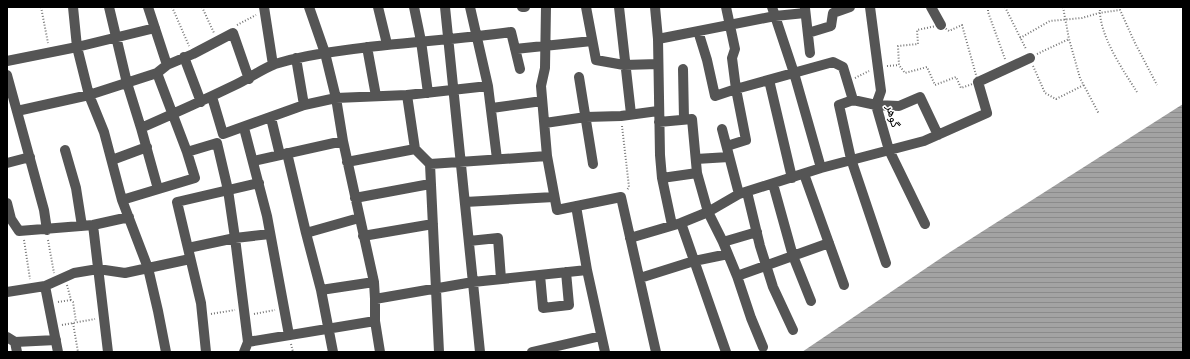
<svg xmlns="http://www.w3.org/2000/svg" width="1190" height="359" viewBox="0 0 1190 359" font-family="'Exo 2','Noto Sans Arabic',sans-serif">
	<defs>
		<pattern id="water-rules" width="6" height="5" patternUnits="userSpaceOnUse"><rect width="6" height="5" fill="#a3a3a3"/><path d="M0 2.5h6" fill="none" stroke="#8b8b8b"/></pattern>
	</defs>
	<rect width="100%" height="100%" fill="#fff"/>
	<!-- water -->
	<path fill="url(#water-rules)" d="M1183 104V352H802L947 254Z"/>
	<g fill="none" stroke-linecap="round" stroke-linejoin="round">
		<!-- path -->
		<path stroke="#777" stroke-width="2" stroke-dasharray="1 2" stroke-linecap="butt" d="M41 7 48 43
			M172 7 189 46
			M202 7 214 33
			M988 7V12L1005 59
			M1005 7 1026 49
			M1063 7 1069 39 1080 78 1099 114
			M1100 7C1098 34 1123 70 1137 92
			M237 25 256 15
			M941 25 949 31 962 25 978 82 961 88 956 77 935 85 927 67 905 73 899 65 898 46 918 44 917 30Z
			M1020 38 1050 21 1082 18 1099 13 1120 10 1135 43 1157 85
			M1037 54 1069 39
			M887 66 899 65
			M1033 66 1045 93 1056 99 1084 85
			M855 78 869 71
			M622 126 629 187 627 190
			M24 240 30 279
			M48 240 54 273
			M67 285 71 300 73 302 76 322
			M58 302 71 300
			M211 314 235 310
			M254 314 275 310
			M73 323 78 352
			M62 325 95 319
			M291 344 293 352"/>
		<!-- minor -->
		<path stroke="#555" stroke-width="10" d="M73 7 77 47 89 95 104 132 122 200 148 268 158 311 166 352
			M109 7 127 83 141 128 158 189
			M148 7 167 65
			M264 7 273 65
			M309 7 325 53 336 98 343 141 374 282 375 299 473 282 587 270
			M378 7 387 44
			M414 7 421 41 428 93
			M445 7 480 352
			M470 7 488 86 497 159
			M522 7H525
			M546 7 545 68 541 86 547 156
			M586 7 596 60 624 65 658 64
			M619 7 631 114
			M655 7 658 39 660 155 662 178 672 225
			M726 7 735 49 732 58 736 89 746 140 727 146
			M772 7 794 73 821 168
			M870 7 881 91 876 105 889 150 925 224
			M931 7 941 25
			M805 8 810 53
			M698 31 707 60 715 96 736 89 833 62 843 67 853 100
			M808 33 831 26 833 13 850 7
			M658 39 775 16 805 13
			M367 47 376 96
			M515 49 592 41
			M184 57 201 102
			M296 58 304 105
			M7 61 77 47 155 28
			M683 69 684 119
			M7 75 44 210 47 230
			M579 77 593 164
			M769 80 792 178
			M407 95 415 149 430 164 547 156 557 210 621 197 656 352
			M212 97 223 134 304 105 336 98 407 95 488 86
			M492 108 542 101
			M17 111 89 95 157 73 167 65 193 54 233 33 249 79
			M271 118 280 155
			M659 122 692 119 697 173 708 212 723 242 737 276 751 318 763 347
			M545 123 586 117 621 116 658 111
			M141 128C173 114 204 100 235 85 248 79 262 69 275 64 298 57 322 53 346 50 401 42 456 40 511 32L520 69
			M244 128 267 216 289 335
			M722 129 739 194
			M65 150 76 188 82 226
			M187 152 217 143 228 190 235 238 248 342 244 352
			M287 153 306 233 321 290 333 352
			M696 159 729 157
			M112 160 147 147
			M253 161 343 141
			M347 162 415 149
			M7 163 30 157
			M430 164 439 352
			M804 174 844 285
			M662 178 697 173
			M773 184 793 256 811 301
			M747 192 760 246 773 287 793 330
			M355 198 430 184
			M122 200 195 178 187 152 157 73
			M465 202 554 197
			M7 203 11 219 19 231 93 225 129 217
			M576 206 587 270 605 352
			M681 223 726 352
			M93 225 108 352
			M306 233 359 218
			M363 236 433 224
			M630 238 681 223 708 212 739 194 821 168 924 141 987 113 978 82 1030 58
			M469 241 498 238 501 279
			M723 242 757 232
			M188 248 235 238 270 234
			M886 263 851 159 839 105 853 100 876 105 899 106 920 97 938 135
			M540 275 543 308 569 305 566 272
			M737 276 829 243
			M640 278 694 261 728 254
			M45 286 58 352
			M321 290 374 282
			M7 292 45 286 74 273 98 269 125 273 190 259
			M375 299V321L380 352
			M7 337 15 342 17 352
			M15 342 56 340
			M248 342 375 321
			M206 352 201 303 177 202 259 183
			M532 352 601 336"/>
	</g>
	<g text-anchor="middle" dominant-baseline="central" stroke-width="3" stroke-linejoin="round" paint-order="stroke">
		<!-- street labels -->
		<g font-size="12" fill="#000" stroke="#fff">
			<text transform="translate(894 116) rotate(76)">گوهر</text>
		</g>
	</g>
	<!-- border -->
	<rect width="1190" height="359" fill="none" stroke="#000000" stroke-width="16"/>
</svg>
